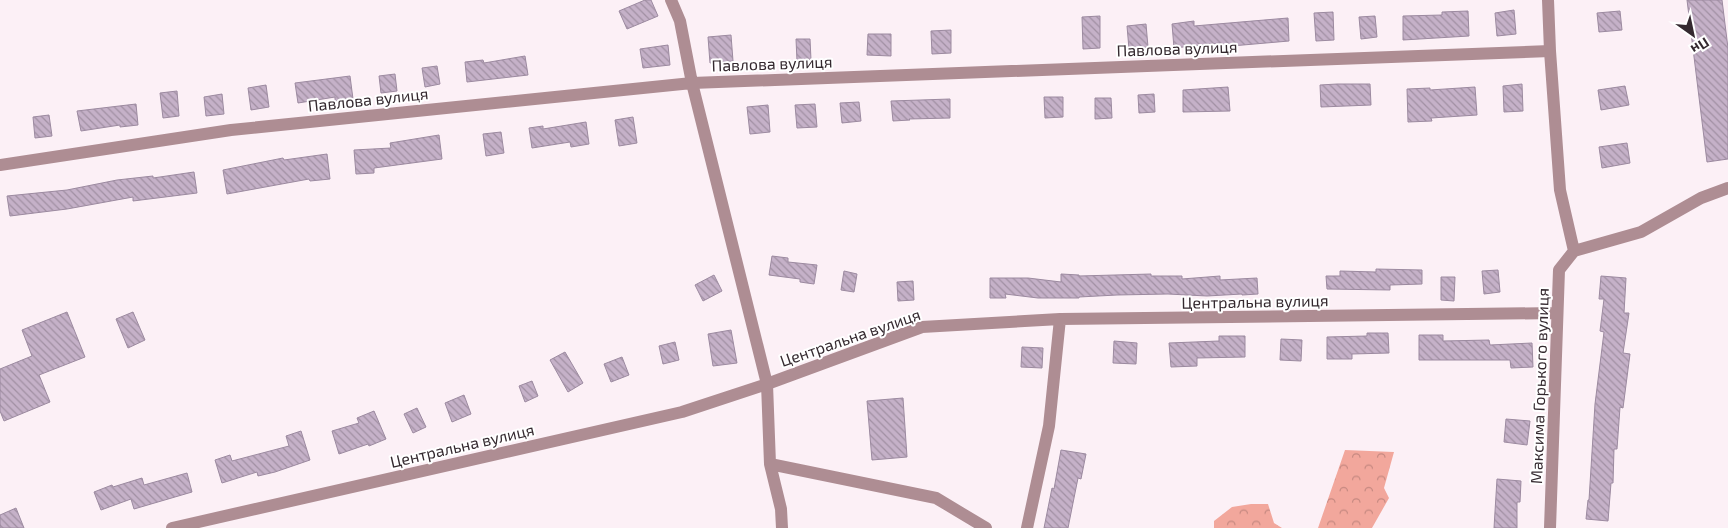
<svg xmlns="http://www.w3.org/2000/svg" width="1728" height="528" viewBox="0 0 1728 528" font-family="'Exo 2',sans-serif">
	<defs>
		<pattern id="forest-crowns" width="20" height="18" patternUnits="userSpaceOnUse" patternTransform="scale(1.25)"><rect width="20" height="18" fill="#f2a79c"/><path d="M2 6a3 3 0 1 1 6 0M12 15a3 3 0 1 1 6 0" fill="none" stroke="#c58880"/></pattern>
		<pattern id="building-back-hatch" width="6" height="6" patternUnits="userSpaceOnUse" patternTransform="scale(1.25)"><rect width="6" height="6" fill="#c5b1c8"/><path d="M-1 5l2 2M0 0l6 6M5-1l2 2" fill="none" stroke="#a190a3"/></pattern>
	</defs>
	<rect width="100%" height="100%" fill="#fcf0f6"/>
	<!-- forest -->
	<path fill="url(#forest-crowns)" d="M1345 450 1394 452 1384 488 1389 498 1372 528H1318Z
		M1251 504H1268L1274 523 1282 528H1214V521L1232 507Z"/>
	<!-- building -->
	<path fill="url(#building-back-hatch)" stroke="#9c8aa0" d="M645 0H651L658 16 627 29 619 11Z
		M1687 0H1722L1728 48V159L1707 162Z
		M1514 10 1516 34 1497 36 1495 13Z
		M1468 11 1469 36 1403 40V16L1442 15V12Z
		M1620 11 1622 30 1599 32 1597 13Z
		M1333 12 1334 40 1316 41 1314 13Z
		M1100 16V48L1083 49 1082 17Z
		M1375 16 1377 37 1361 39 1359 17Z
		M1288 18 1289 41 1220 47V43L1174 48 1172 24 1194 21V26Z
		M1146 24 1148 47 1129 49 1127 26Z
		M951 30V53L932 54 931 31Z
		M868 34H891V56L867 55Z
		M731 35 733 61 710 63 708 37Z
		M796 39H810L811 60 797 61Z
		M668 45 670 65 643 68 640 49Z
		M525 56 528 75 467 82 465 62 483 60 484 63Z
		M437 66 440 84 425 87 422 68Z
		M395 74 397 91 381 93 379 76Z
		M350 76 353 99 335 101V97L298 103 295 83Z
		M1337 84H1370L1371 105 1321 107 1320 85Z
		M1522 84 1523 111 1504 112 1503 86Z
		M266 85 269 107 251 110 248 88Z
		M1625 86 1629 105 1601 110 1598 90Z
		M1228 87 1230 111 1183 112V90Z
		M1475 87 1477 115 1431 118 1432 121 1408 122 1407 89 1430 88V90Z
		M177 91 179 116 163 118 160 93Z
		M222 94 224 114 206 116 204 97Z
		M1154 94 1155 112 1139 113 1138 95Z
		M1044 97H1063V117L1045 118Z
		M1095 98H1111L1112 118 1095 119Z
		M950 99V118L909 119 910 120 893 121 891 101Z
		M859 102 861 121 842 123 840 103Z
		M136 104 138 125 120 127V125L81 131 77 111Z
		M815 104 817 127 797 128 795 105Z
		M768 105 770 132 750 134 747 107Z
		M49 115 52 136 35 138 33 117Z
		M633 117 637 143 619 146 615 120Z
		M586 122 589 144 571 147 570 142 532 148 529 128 543 126V129Z
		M501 132 504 153 486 156 483 134Z
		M439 135 442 159 374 168V173L356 174 354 150 391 148 390 143Z
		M1627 143 1630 163 1602 168 1599 147Z
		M327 154 330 179 310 181 309 179 227 194 223 170 283 158 284 160Z
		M194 172 197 193 133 201V197L67 209 10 216 7 196 67 190 117 180 153 176V178Z
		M772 256 788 258V262L817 265 814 284 800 282V279L769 275Z
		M1376 269 1422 270V284L1390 285V290L1327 289 1326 276H1340V271L1376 272Z
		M1498 270 1500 292 1484 294 1482 271Z
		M844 271 857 274 854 292 841 290Z
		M1061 274 1079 275V276L1151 274V276H1182V279L1220 276V280L1257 278 1258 294 1242 295V294L1207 296 1168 294 1117 295 1079 297V298H1038L1005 294 1006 298H990V278H1028L1061 282Z
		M714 275 722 291 703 301 695 285Z
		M1601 276 1626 278 1624 313H1629L1623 353 1630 354 1623 408 1620 407 1617 449H1614L1613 483H1611L1608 521 1586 519 1588 500H1589L1595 404 1604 332 1600 331 1604 299H1599Z
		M1441 277H1455L1454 301 1441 300Z
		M913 281 914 300 898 301 897 282Z
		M67 312 85 357 39 375 50 402 4 421 0 411V369L32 356 22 330Z
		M133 312 145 340 128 348 116 319Z
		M731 330 737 363 713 366 708 334Z
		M1367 333H1388L1389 353 1352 354V359H1327V337L1367 336Z
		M1419 335H1443V341L1489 340 1490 345 1532 343 1533 367 1511 368 1510 360H1419Z
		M1219 336H1245V357L1197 358V366L1171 367 1169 343 1219 341Z
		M1281 339 1302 340 1301 361 1280 360Z
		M1114 341 1137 343 1136 364 1113 363Z
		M675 342 679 360 663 364 659 346Z
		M1022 347 1043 348 1042 368 1021 367Z
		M565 352 583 383 568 392 550 360Z
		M622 357 629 375 611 382 604 364Z
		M532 381 538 396 525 402 519 386Z
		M464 395 471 414 452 422 445 403Z
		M903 398 907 457 872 460 867 401Z
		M417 408 426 427 413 433 404 414Z
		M374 411 386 439 369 446 368 444 339 454 332 431 359 423 357 418Z
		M1506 419 1530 421 1527 445 1504 442Z
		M301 431 310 460 275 472 258 476 257 472 222 483 215 460 230 455 232 461 289 446 286 436Z
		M1061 450 1086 454 1081 479 1078 478 1068 528H1044L1052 488 1054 489Z
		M187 473 192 492 134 509 131 499 101 510 94 492 112 485 113 487 142 478 144 485Z
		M1497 479 1521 481 1520 502H1517V528H1494Z
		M16 508 24 528H0V515Z"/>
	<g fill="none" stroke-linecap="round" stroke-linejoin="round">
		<!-- minor -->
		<path stroke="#ae8d93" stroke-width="12" d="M671 0 680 21 692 83 767 384 770 464 781 509 782 528
			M1548 0 1550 51 1560 190 1574 251 1641 232 1701 198 1728 188
			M0 165 231 130 692 83 1550 51
			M770 464 936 498 986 528
			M172 528 682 412 767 384 922 327 1060 319 1557 313
			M1027 528 1049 426 1060 319
			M1550 528 1559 270 1574 251"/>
	</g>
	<g text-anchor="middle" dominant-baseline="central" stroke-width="4" stroke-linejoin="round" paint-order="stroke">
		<!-- street labels -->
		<g font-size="16" fill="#34292f" stroke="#fff">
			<text transform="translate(1177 48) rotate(-2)">Павлова вулиця</text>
			<text transform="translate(772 63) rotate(-2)">Павлова вулиця</text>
			<text transform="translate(368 99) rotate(-6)">Павлова вулиця</text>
			<text transform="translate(1255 301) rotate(-1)">Центральна вулиця</text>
			<text transform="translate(850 337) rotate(-19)">Центральна вулиця</text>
			<text transform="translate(1539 386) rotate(-88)">Максима Горького вулиця</text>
			<text transform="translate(462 445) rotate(-13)">Центральна вулиця</text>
		</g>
	</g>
	<!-- north arrow -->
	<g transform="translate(1693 35) rotate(147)" stroke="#ffffff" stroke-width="4" paint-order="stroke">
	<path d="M0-4L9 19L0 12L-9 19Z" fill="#34292f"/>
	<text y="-8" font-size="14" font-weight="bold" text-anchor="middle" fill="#34292f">Пн</text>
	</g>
</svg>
